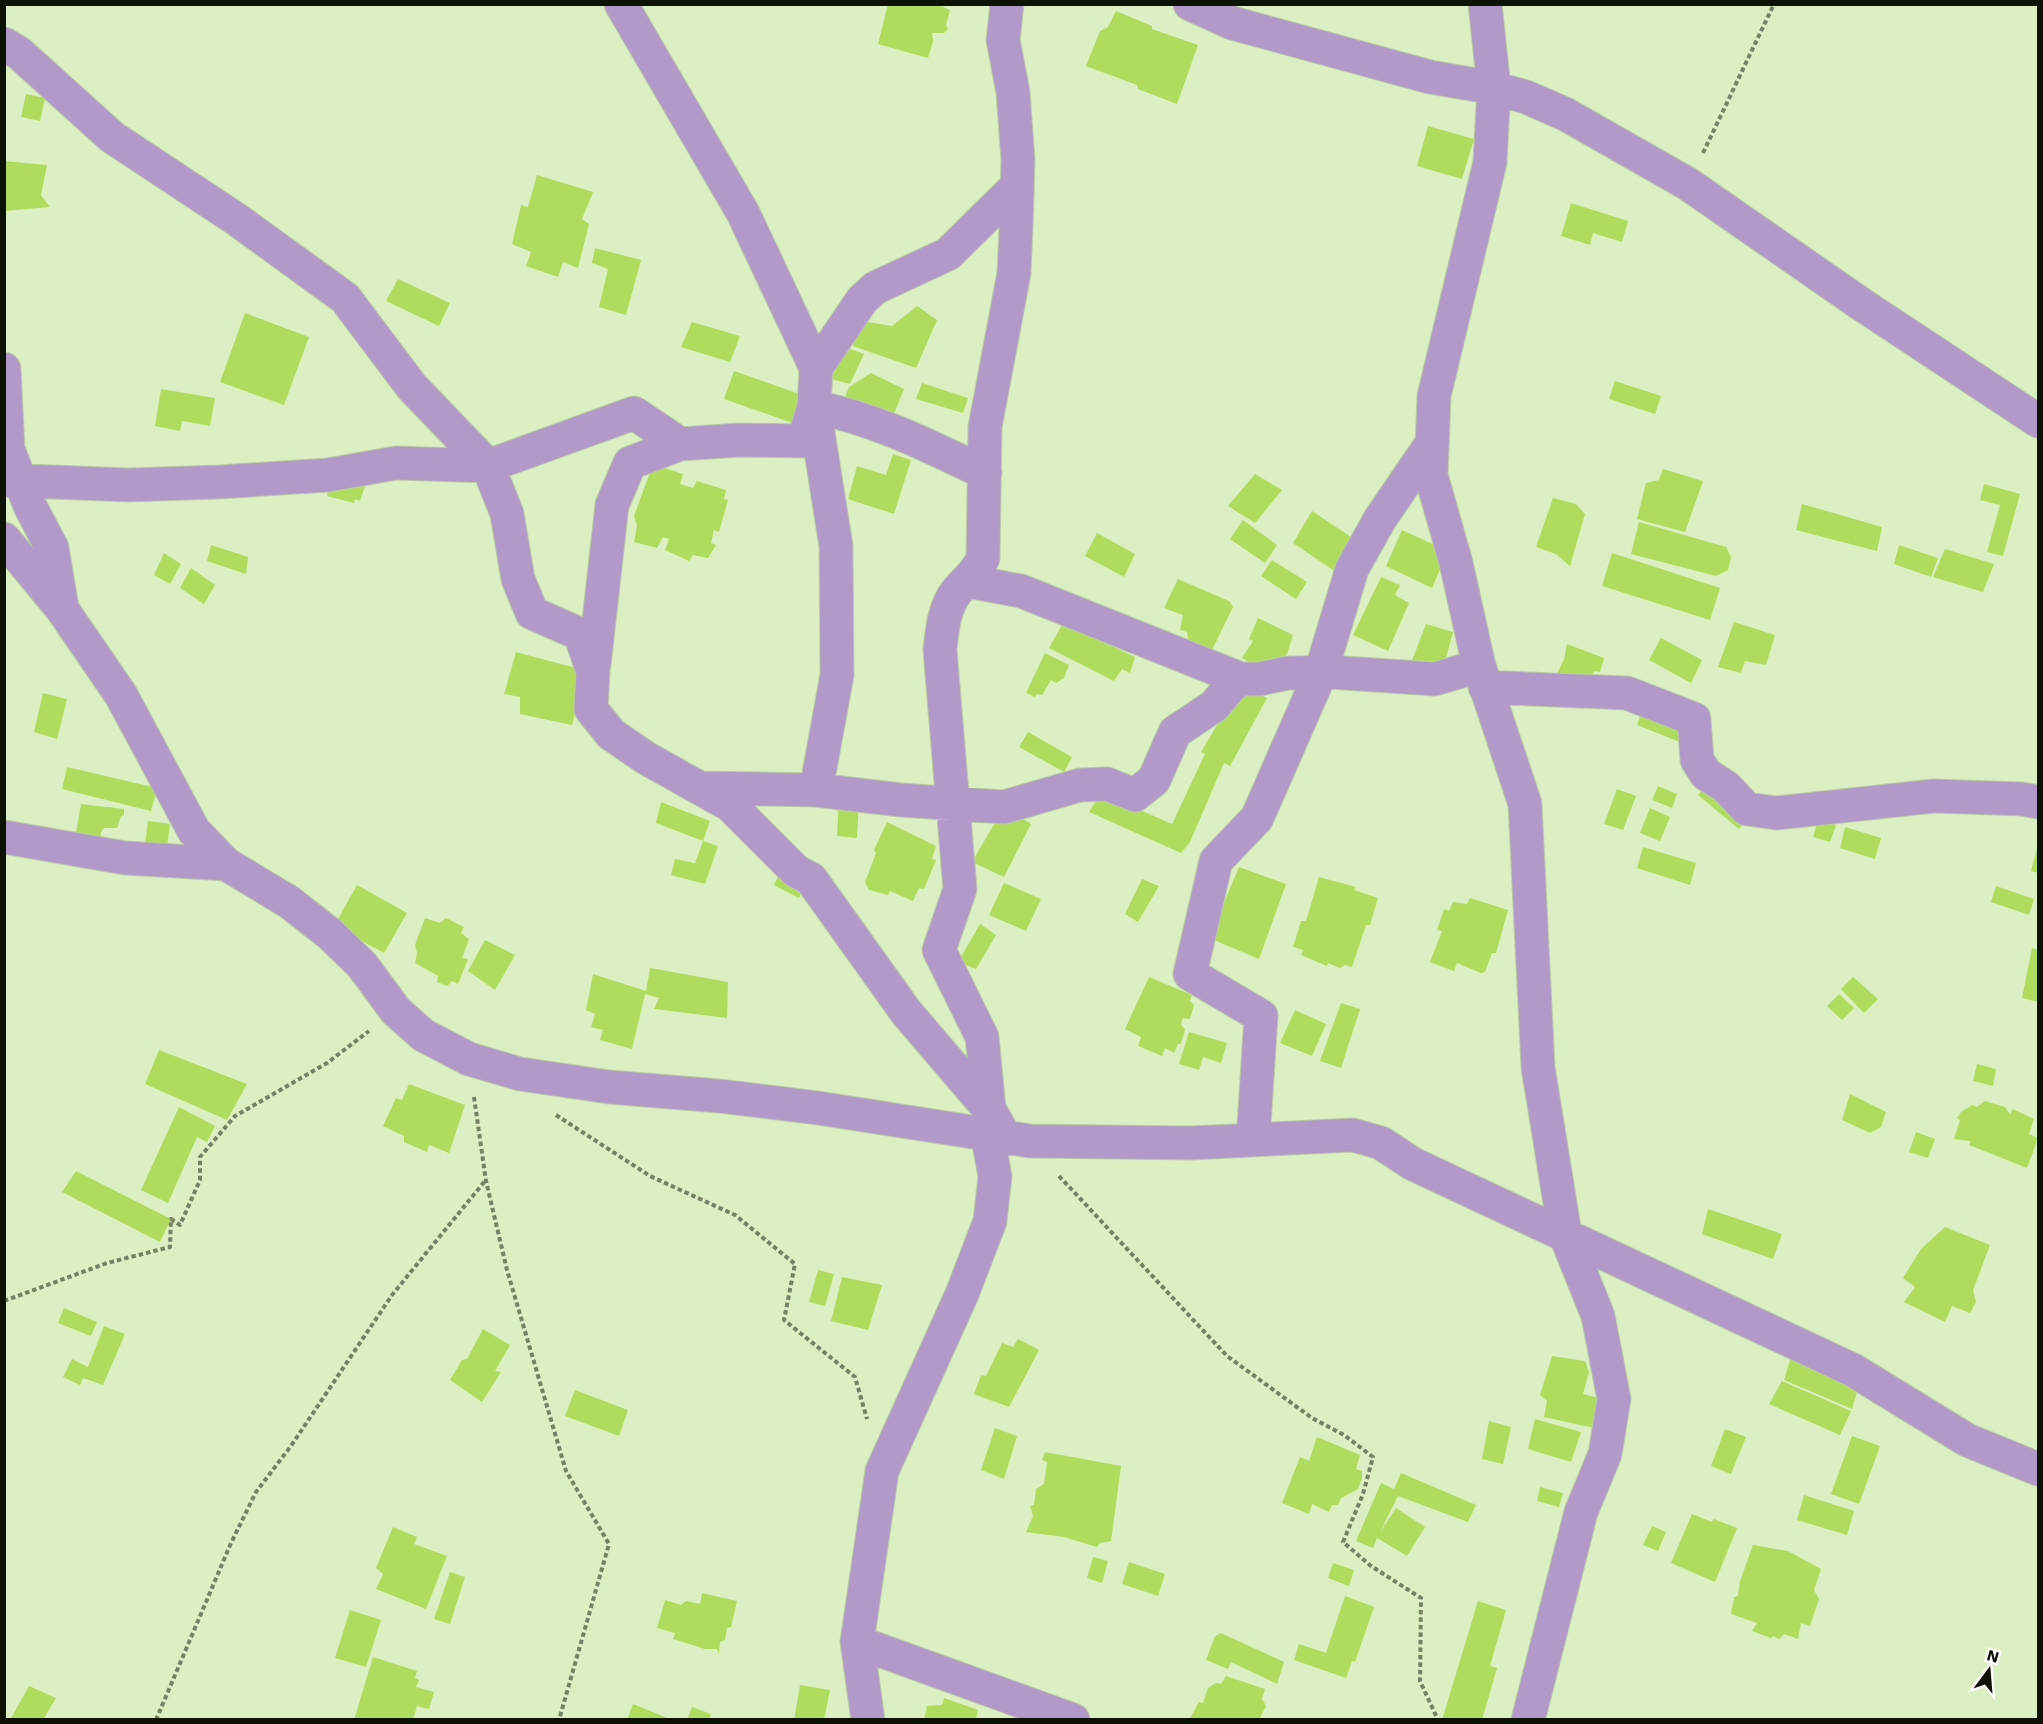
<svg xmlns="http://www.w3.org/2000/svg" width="2043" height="1724" viewBox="0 0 2043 1724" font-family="'Work Sans',sans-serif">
	<rect width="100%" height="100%" fill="#dcefc2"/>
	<!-- building -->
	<path fill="#afdc5d" d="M888 4H937L950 10 946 25 948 29 944 33H932L933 41 928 58 878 44Z
		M1116 11 1152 26V29L1198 45 1177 104 1138 89 1137 85 1086 66 1100 31 1108 27Z
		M26 94 45 98 40 121 21 117Z
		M1428 126 1474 139 1462 179 1417 166Z
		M4 161 47 165 41 195 50 207 4 211Z
		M537 175 593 192 582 219 589 224 578 268 563 262 558 277 526 266 531 252 512 244 521 205 528 207Z
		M1571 203 1628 221 1622 242 1593 233 1590 245 1561 236Z
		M595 248 641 260 626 315 599 307 608 269 592 263Z
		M398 279 450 303 439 326 386 301Z
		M917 306 937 320 916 368 853 346 856 320 892 326Z
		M245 313 309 337 284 405 220 382Z
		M692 322 740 336 730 362 681 347Z
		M845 347 864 354 850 384 831 379Z
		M734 371 808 397 798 425 724 399Z
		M871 373 904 389 891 421 842 406 849 387Z
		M1615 381 1661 396 1655 414 1609 399Z
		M922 383 968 398 963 413 916 399Z
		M161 389 215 398 210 426 182 421 180 431 155 426Z
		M893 454 911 460 894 514 848 499 857 466 886 475Z
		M653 464 683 474 680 484 693 488 697 481 726 490 724 499 728 500 719 532 714 530 711 543 716 545 708 558 693 555 689 561 665 550 669 539 663 537 657 548 634 542 637 526 634 516Z
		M1663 469 1703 481 1685 532 1637 519 1646 483 1659 480Z
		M1255 474 1282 490 1255 523 1228 506Z
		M332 478 365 486 360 501 355 499 354 503 327 496Z
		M1984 484 2020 494 2003 556 1987 552 2000 505 1980 500Z
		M1553 498 1576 504 1585 514 1570 566 1556 554 1536 547Z
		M1802 504 1882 527 1877 551 1796 530Z
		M1312 511 1351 537 1333 570 1293 543Z
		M1243 520 1277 545 1265 563 1230 539Z
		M1639 522 1726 547 1731 557 1728 570 1716 576 1631 554Z
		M1402 530 1446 550 1442 565 1432 588 1386 566Z
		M1097 533 1135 554 1124 577 1085 556Z
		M211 545 248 557 246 574 207 561Z
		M1899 545 1938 558 1931 577 1894 564Z
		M1945 549 1994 564 1983 592 1933 577Z
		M164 553 181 564 170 584 154 575Z
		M1612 553 1720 588 1710 620 1602 586Z
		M1272 560 1307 582 1296 599 1261 576Z
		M191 568 215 585 204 604 180 588Z
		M1381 577 1400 585 1395 595 1409 603 1388 651 1353 635Z
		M1178 579 1229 601 1233 607 1210 654 1189 644 1187 632 1180 630 1183 615 1164 608Z
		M1258 618 1293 635 1287 654 1269 674 1242 658 1253 641 1249 639Z
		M1734 622 1775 635 1766 665 1745 661 1741 673 1718 667Z
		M1063 623 1135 657 1130 673 1122 669 1114 681 1049 648Z
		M1426 624 1453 632 1442 673 1411 663Z
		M1661 638 1702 660 1691 683 1649 660Z
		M1567 644 1604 658 1600 672 1595 671 1588 678 1553 682 1564 659Z
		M516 652 587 671 572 725 520 714V697L504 694Z
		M1045 653 1069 665 1064 678 1056 683 1051 680 1042 695 1037 694 1035 697 1026 693Z
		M1241 685 1267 698 1230 766 1224 763 1190 842 1181 853 1089 812 1101 793 1172 824 1205 754 1201 752Z
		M43 693 67 699 57 739 34 732Z
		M1644 706 1692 726 1685 744 1637 725Z
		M1028 732 1072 757 1064 772 1019 747Z
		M67 767 157 788 151 811 62 789Z
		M1708 784 1750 817 1739 829 1698 795Z
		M1658 786 1677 794 1672 808 1652 800Z
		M1617 789 1636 796 1623 830 1604 824Z
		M839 798 859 802 857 838 837 836Z
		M661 802 710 821 703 841 656 823Z
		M81 804 124 809V815L121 816 117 828H104L101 832 99 847 74 844Z
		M1004 807 1031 824 1004 877 972 862Z
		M1650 808 1670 817 1660 841 1640 833Z
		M1818 820 1836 825 1830 842 1813 837Z
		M148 821 170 824 166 854 144 851Z
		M887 822 936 846 932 859 936 860 924 889 919 888 913 901 890 891 888 895 869 890 865 882 876 853 874 850Z
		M1845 827 1881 838 1875 859 1840 848Z
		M703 841 718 846 705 884 671 875 675 859 695 863Z
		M2038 844V873L2031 871Z
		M1643 847 1696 863 1690 885 1637 868Z
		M1239 867 1286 884 1259 959 1209 938Z
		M782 868 808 881 799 898 774 885Z
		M1319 877 1356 887 1354 890 1378 898 1370 925H1366L1352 967 1345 965 1340 968 1328 963 1327 966 1301 955 1303 950 1293 947 1301 921H1306Z
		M1142 879 1159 886 1138 922 1125 914Z
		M1004 883 1041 899 1026 931 989 915Z
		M357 885 407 913 384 953 334 926Z
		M1996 886 2034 899 2029 915 1991 902Z
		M1470 898 1508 910 1496 953H1492L1485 972 1481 973 1457 963 1454 971 1430 962 1442 931 1437 930 1444 909 1449 911 1453 902 1467 904Z
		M425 918 440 923 446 918 464 927 461 933 469 939 462 958 468 959 458 984 452 981 447 986 437 982 438 976 415 963 417 953 415 945Z
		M980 924 996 935 976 969 958 962Z
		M485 940 515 955 495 990 468 971Z
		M2032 948 2038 950V1002L2022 998Z
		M650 968 728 982 727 1018 654 1009 659 998 645 994 632 1049 600 1040 603 1030 591 1027 595 1014 586 1010 593 974 646 991Z
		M1149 977 1192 995 1190 1001 1194 1005 1190 1019 1183 1018 1181 1025 1185 1029 1181 1044H1178L1174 1053 1165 1048 1162 1056 1138 1046 1141 1037 1125 1029Z
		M1853 977 1878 999 1864 1013 1841 989Z
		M1839 994 1854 1008 1842 1020 1827 1006Z
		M1341 1003 1360 1009 1341 1068 1320 1061Z
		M1295 1010 1326 1024 1312 1056 1280 1043Z
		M1189 1032 1227 1043 1221 1063 1203 1057 1199 1070 1179 1064Z
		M159 1050 247 1084 227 1120 145 1084Z
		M1977 1064 1996 1069 1993 1086 1973 1081Z
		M409 1084 465 1105 449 1153 429 1145 427 1152 404 1142V1136L383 1126 396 1098 402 1100Z
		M1850 1094 1886 1112 1881 1127 1870 1133 1842 1120Z
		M1985 1101 2005 1107 2010 1114 2013 1109 2034 1119 2029 1134 2038 1138 2027 1168 1969 1145 1971 1141 1954 1139 1960 1120 1957 1118 1961 1112 1972 1105 1977 1107Z
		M179 1107 215 1126 207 1142 197 1137 168 1203 141 1190Z
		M1916 1132 1935 1139 1928 1158 1909 1152Z
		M76 1171 171 1219 160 1242 62 1192Z
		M1708 1209 1782 1234 1773 1259 1702 1234Z
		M1945 1227 1990 1245 1973 1290 1976 1302 1970 1313 1952 1306 1945 1322 1904 1302 1915 1287 1903 1278 1921 1249Z
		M818 1270 834 1274 825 1306 809 1302Z
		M842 1277 882 1285 868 1330 831 1321Z
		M64 1308 97 1322 91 1336 58 1323Z
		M104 1326 125 1334 103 1385 83 1378 80 1385 63 1377 72 1359 88 1367Z
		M483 1329 510 1345 495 1371 501 1372 482 1402 450 1380 462 1360 467 1359Z
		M1018 1339 1039 1350 1009 1407 974 1394 981 1375 986 1376 1002 1343 1013 1347Z
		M1552 1356 1585 1361 1589 1372 1583 1394 1602 1399 1594 1428 1544 1417 1547 1401 1540 1395Z
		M1791 1357 1860 1382 1852 1409 1784 1380Z
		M1782 1381 1851 1411 1840 1435 1769 1404Z
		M575 1390 628 1410 619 1436 565 1416Z
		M1535 1419 1581 1432 1571 1462 1528 1449Z
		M1489 1421 1511 1427 1503 1464 1482 1459Z
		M995 1428 1017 1436 1004 1479 981 1470Z
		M1725 1429 1746 1437 1731 1474 1711 1466Z
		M1852 1436 1880 1446 1859 1504 1831 1494Z
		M1317 1437 1360 1455 1356 1469 1362 1471V1478L1358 1489 1341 1498 1338 1505H1332L1329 1512 1312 1504 1309 1514 1282 1503 1300 1457 1309 1461Z
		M1045 1452 1121 1466 1111 1541 1100 1543 1097 1547 1064 1537 1026 1532 1033 1516 1030 1506 1034 1505 1036 1489 1044 1484 1047 1462 1042 1460Z
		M1401 1473 1476 1505 1468 1522 1398 1496 1380 1532 1396 1508 1425 1527 1407 1556 1377 1538 1373 1548 1356 1541 1381 1483 1394 1489Z
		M1540 1487 1563 1493 1559 1507 1537 1501Z
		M1804 1495 1854 1511 1847 1535 1797 1520Z
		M1692 1514 1712 1522 1714 1519 1737 1528 1715 1582 1671 1563Z
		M1652 1526 1666 1532 1658 1551 1643 1545Z
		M393 1527 417 1537 414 1544 447 1556 426 1609 376 1589 383 1574 376 1568Z
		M1753 1545 1788 1551 1821 1569 1814 1590 1819 1599 1810 1626 1801 1623 1798 1639 1784 1634 1779 1639 1773 1636 1771 1638 1752 1631 1757 1623 1731 1614 1734 1597 1738 1596 1740 1581Z
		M1093 1557 1108 1561 1102 1583 1087 1578Z
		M1129 1562 1165 1574 1158 1596 1122 1584Z
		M1333 1563 1354 1570 1349 1586 1328 1578Z
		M450 1572 465 1577 450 1624 434 1619Z
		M702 1593 737 1601 731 1627 727 1628 725 1640 720 1642 719 1654 717 1649H705L673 1639 675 1633 657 1628 665 1600 681 1605 686 1601 700 1604Z
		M1345 1596 1374 1607 1355 1662 1352 1661 1346 1678 1294 1660 1299 1644 1326 1653Z
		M1478 1601 1506 1610 1490 1666 1497 1668 1482 1720H1442Z
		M350 1610 381 1620 366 1667 335 1658Z
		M1221 1633 1284 1662 1277 1684 1231 1662 1228 1669 1206 1660 1215 1636Z
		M373 1657 417 1671 415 1678 419 1680 416 1687 434 1692 429 1709 417 1706 413 1720H354Z
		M1226 1676 1265 1689 1262 1699 1266 1706 1259 1720H1189L1199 1702 1203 1703 1208 1688 1216 1683 1221 1684Z
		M800 1685 830 1690 824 1720H794Z
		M29 1686 56 1698 43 1720H10Z
		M944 1698 978 1710 976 1720H924L927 1706 942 1705Z
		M633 1704 670 1719V1720H627Z
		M692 1707 711 1714 709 1720H687Z"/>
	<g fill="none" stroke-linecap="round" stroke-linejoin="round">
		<defs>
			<path id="street" d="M621 4 743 213 816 368 814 407 836 546 837 675 816 790
				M1190 4 1232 23 1430 77 1494 88 1526 97 1565 114 1688 184 1861 304 2038 421
				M1485 4 1494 88 1490 162 1434 396 1431 475 1456 563 1479 666 1525 804 1538 1067 1565 1234 1598 1316 1614 1399 1605 1454 1581 1512 1528 1720
				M4 44 19 53 112 137 236 219 345 298 412 387 488 466 507 514 518 579 532 613 580 634 593 672 591 709 611 734 646 758 730 805 796 871 811 879 906 1012 989 1109 1005 1137
				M816 368 862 300 875 288 948 254 1017 186
				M4 369 8 449 30 506 52 548 62 608
				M4 480 128 485 219 482 328 475 396 463 488 466 634 413 680 444 740 440 803 441 814 407C874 418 931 447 985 473
				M4 539 62 609 121 695 194 831 226 864 289 902 330 934 362 965 396 1011 423 1035 469 1059 520 1074 609 1087 719 1096 818 1108 1030 1141 1191 1143 1353 1135 1381 1143 1413 1164 1853 1370 1967 1440 2038 1469
				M967 581 1021 591 1241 679
				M594 665 612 505 630 463 680 444
				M1485 687 1627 693 1694 719 1697 760 1706 774 1726 787 1747 809 1776 813 1934 796 2022 799 2038 802
				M703 788 816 790 901 800 1004 807 1080 785 1107 784 1135 795 1154 780 1175 732 1214 706 1231 686 1241 679H1259L1288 673 1329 672 1435 679 1479 666
				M4 837 125 858 226 864
				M989 1109 982 1037 939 950 960 889 940 650C942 630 944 607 957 591 967 579 977 573 983 558L985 427 1014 273 1016 228 1018 160 1013 92 1003 40 1007 4
				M1253 1140 1261 1016 1190 974 1216 861 1257 818 1321 672 1352 569 1380 519 1432 443
				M857 1642 1073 1720
				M868 1720 857 1642 882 1471 962 1294 990 1221 995 1176 987 1134"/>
		</defs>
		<!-- street casing -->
		<use href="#street" stroke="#bbcca4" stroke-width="35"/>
		<!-- path -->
		<path stroke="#748163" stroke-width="4" stroke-dasharray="4.5 3" stroke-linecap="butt" d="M1703 153 1774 4
			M474 1097 486 1181 507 1270 566 1471 609 1544 559 1720
			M556 1115 650 1176 735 1215 795 1264 784 1320 855 1377 867 1419
			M1059 1176 1227 1356 1312 1418 1344 1435 1373 1457 1363 1494 1343 1542 1371 1566 1421 1598 1420 1681 1438 1720
			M4 1301 107 1263 170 1247 171 1219 180 1225 200 1180V1157L235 1116 327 1063 369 1031
			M156 1720 231 1543 256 1492 291 1446 392 1295 485 1181"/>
		<!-- street -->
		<use href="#street" stroke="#b19aca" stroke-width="33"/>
	</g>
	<!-- border -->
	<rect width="2043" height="1724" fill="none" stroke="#0d1304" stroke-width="12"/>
	<!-- north arrow -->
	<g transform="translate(1989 1670) rotate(16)" stroke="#ffffff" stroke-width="4.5" paint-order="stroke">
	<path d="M0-4.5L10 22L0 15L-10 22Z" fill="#0d1304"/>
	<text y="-9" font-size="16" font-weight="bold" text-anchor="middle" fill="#0d1304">N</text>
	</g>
</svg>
